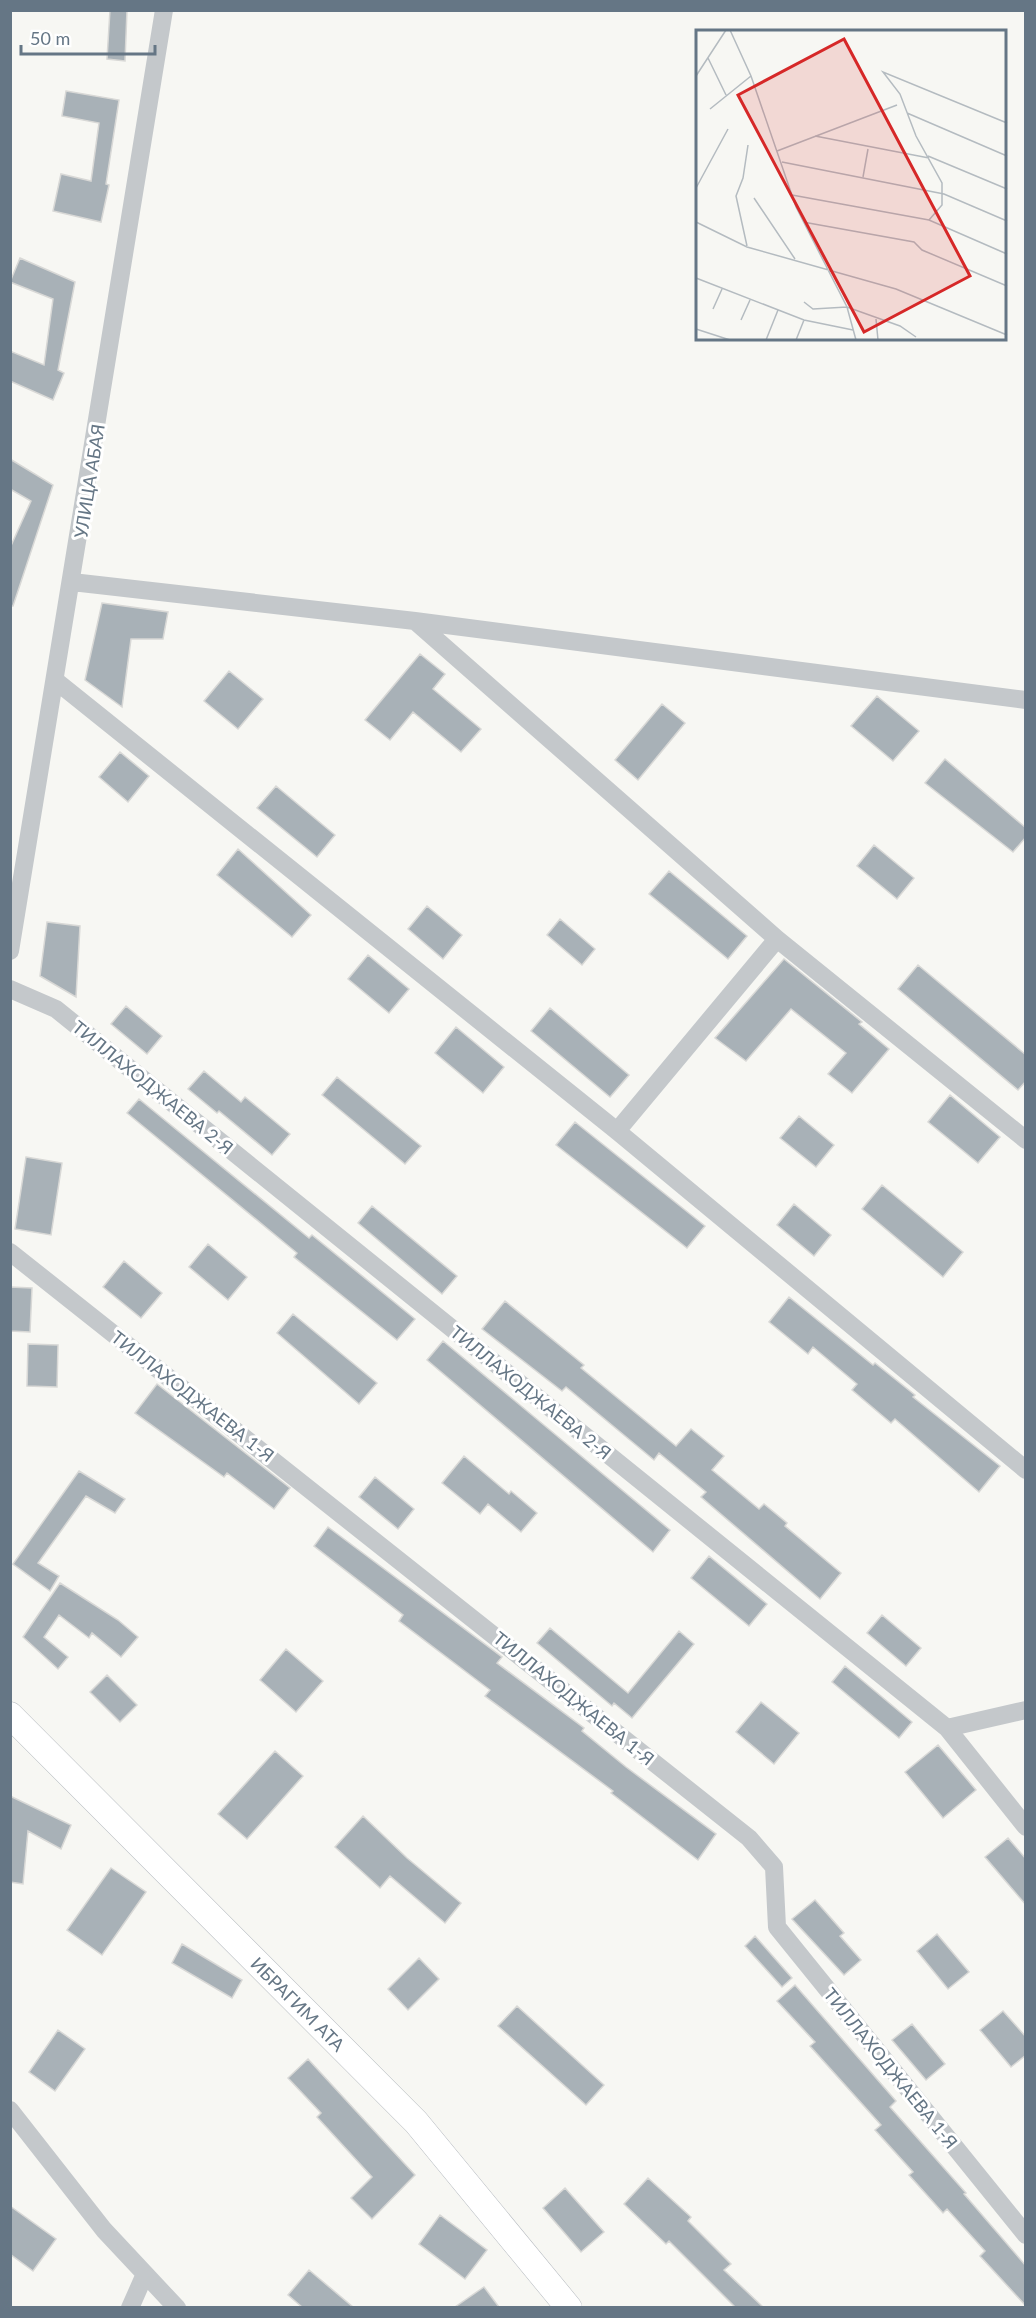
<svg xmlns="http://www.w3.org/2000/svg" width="1036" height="2318" viewBox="0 0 1036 2318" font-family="Lato,sans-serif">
	<rect width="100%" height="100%" fill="#f7f7f3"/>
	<!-- building -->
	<path fill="#a8b1b7" stroke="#d8d8d6" stroke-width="1.5" d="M110 10H127L125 61 107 59Z
		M66 91 119 100 106 184 109 185 101 222 53 211 61 174 91 181 99 123 62 116Z
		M20 258 75 282 58 370 64 373 53 400 10 381V351L44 365 53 299 10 282Z
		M10 459 53 485 13 606H10V548L31 501 10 489Z
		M102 603 168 612 163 639H131L122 707 85 680Z
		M420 654 445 674 433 689 481 729 461 752 413 712 390 740 365 720Z
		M229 671 263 699 238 729 204 701Z
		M877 696 919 731 893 761 851 726Z
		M662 704 685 723 638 780 615 760Z
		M120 752 149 776 128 802 99 777Z
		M945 759 1026 828V837L1013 852 925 783Z
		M276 786 335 835 317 857 257 808Z
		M874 845 914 878 897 899 857 866Z
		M238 849 311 915 292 937 217 875Z
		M669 871 747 936 728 959 649 894Z
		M427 906 462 935 443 959 408 929Z
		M560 919 595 949 582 965 547 935Z
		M47 922 80 926 76 997 40 976Z
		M368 955 409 989 389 1013 348 979Z
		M784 959 862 1022 859 1024 889 1049 852 1093 828 1074 846 1053 791 1009 746 1061 715 1038Z
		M918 965 1026 1055V1081L1018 1090 898 989Z
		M126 1006 162 1036 147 1054 111 1024Z
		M550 1008 629 1075 610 1097 531 1031Z
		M456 1027 504 1067 483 1093 435 1053Z
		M204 1071 241 1102 245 1097 290 1134 272 1155 219 1111 217 1113 188 1089Z
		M337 1077 421 1146 405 1164 322 1095Z
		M950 1095 1000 1137 978 1163 928 1122Z
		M139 1099 309 1238 312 1235 415 1319 397 1340 294 1257 297 1253 127 1113Z
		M799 1116 834 1145 816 1167 780 1138Z
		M575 1122 705 1226 687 1248 556 1145Z
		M26 1157 62 1163 51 1235 15 1229Z
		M882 1185 963 1252 943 1277 862 1209Z
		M794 1204 831 1235 814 1256 777 1225Z
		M372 1206 457 1276 442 1294 358 1223Z
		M208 1244 247 1277 228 1300 189 1267Z
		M124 1261 162 1293 141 1318 103 1287Z
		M10 1287 32 1288 30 1332 10 1331Z
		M789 1297 873 1365 875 1363 915 1395 913 1397 1000 1466 979 1492 895 1419 891 1423 852 1390 857 1384 813 1347 808 1354 769 1322Z
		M505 1301 584 1365 581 1368 676 1446 691 1429 724 1456 712 1470 759 1509 764 1504 787 1523 785 1526 841 1573 820 1599 701 1497 706 1492 659 1453 654 1460 566 1387 562 1391 482 1329Z
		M293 1314 377 1383 359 1404 277 1333Z
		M443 1341 670 1530 653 1552 427 1360Z
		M28 1344 58 1345 57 1387 27 1386Z
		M157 1384 290 1488 274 1509 227 1473 224 1477 135 1413Z
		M464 1456 509 1494 511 1491 537 1513 521 1532 488 1504 480 1514 442 1483Z
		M79 1471 125 1499 115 1513 86 1496 38 1563 59 1576 50 1591 13 1564Z
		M375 1477 414 1509 398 1529 359 1497Z
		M328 1527 502 1657 497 1663 584 1728 582 1731 626 1767 716 1834 698 1860 611 1793 613 1791 485 1696 490 1690 399 1621 403 1615 314 1546Z
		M709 1556 767 1604 749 1626 691 1578Z
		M60 1583 118 1620 138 1637 121 1657 92 1633 89 1638 59 1615 44 1637 68 1657 58 1669 23 1637Z
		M882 1615 921 1648 906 1666 867 1633Z
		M550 1628 628 1693 679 1631 694 1644 632 1718 614 1703 612 1706 537 1643Z
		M286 1649 323 1681 296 1712 260 1680Z
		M845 1666 912 1722 899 1738 832 1682Z
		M107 1675 137 1705 120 1722 90 1692Z
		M761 1702 799 1733 774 1764 736 1732Z
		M938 1745 976 1790 943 1818 905 1772Z
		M275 1751 303 1776 247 1839 218 1814Z
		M10 1796 71 1825 61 1849 28 1831 23 1884 10 1882Z
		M363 1816 407 1858 461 1903 445 1923 390 1876 380 1888 335 1847Z
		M1008 1838 1026 1859V1905L985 1857Z
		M111 1868 146 1892 102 1955 67 1930Z
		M815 1900 844 1933 840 1936 861 1960 844 1975 792 1919Z
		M937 1934 969 1972 948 1989 917 1951Z
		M755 1936 792 1978 782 1987 745 1946Z
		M182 1944 242 1980 232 1998 172 1963Z
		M419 1958 439 1979 408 2010 388 1989Z
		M795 1985 896 2101 890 2107 966 2193 964 2194 1026 2266V2306L980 2256 985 2251 947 2209 943 2213 909 2175 913 2172 875 2130 881 2125 810 2046 815 2042 777 2001Z
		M517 2006 604 2085 586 2105 498 2026Z
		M1003 2011 1026 2037V2055L1011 2067 980 2030Z
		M912 2024 945 2064 926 2080 892 2040Z
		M58 2030 85 2049 55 2091 29 2072Z
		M308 2059 415 2175 372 2219 351 2198 372 2177 317 2117 321 2113 288 2078Z
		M648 2178 691 2217 688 2221 731 2264 724 2270 763 2307H735L669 2241 666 2244 624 2204Z
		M565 2188 604 2232 581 2252 543 2208Z
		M10 2206 56 2239 33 2271 10 2254Z
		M440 2215 487 2250 465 2279 419 2244Z
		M309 2270 353 2307H302L288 2295Z
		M484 2287 499 2307H455Z"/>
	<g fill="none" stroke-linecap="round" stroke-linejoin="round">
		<defs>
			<path id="secondary" d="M10 1715 416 2122 569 2308"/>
		</defs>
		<!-- secondary casing -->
		<use href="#secondary" stroke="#b6bbc0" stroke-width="27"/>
		<!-- street -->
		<path stroke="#c4c8cb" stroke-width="18" d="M72 582 415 621 1026 700
			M415 621 777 939 1026 1140
			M56 681 617 1131 1026 1470
			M10 951 164 10
			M10 989 56 1009 947 1728 1026 1827
			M617 1131 777 939
			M10 1252 749 1838 774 1867 777 1927 1026 2235
			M947 1728 1026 1710
			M10 2110 104 2230 177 2308
			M130 2308 145 2274"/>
		<!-- secondary -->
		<use href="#secondary" stroke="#fff" stroke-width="26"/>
	</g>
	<g text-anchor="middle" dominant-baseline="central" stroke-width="6" stroke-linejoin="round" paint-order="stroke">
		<!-- street labels -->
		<g font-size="18" fill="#657685" stroke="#fff">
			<text transform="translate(89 481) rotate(-81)">УЛИЦА АБАЯ</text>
			<text transform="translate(153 1087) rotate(39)">ТИЛЛАХОДЖАЕВА 2-Я</text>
			<text transform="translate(531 1392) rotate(39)">ТИЛЛАХОДЖАЕВА 2-Я</text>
			<text transform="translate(193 1396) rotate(38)">ТИЛЛАХОДЖАЕВА 1-Я</text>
			<text transform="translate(574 1698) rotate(39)">ТИЛЛАХОДЖАЕВА 1-Я</text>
			<text transform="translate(298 2004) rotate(45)">ИБРАГИМ АТА</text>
			<text transform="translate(891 2068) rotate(51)">ТИЛЛАХОДЖАЕВА 1-Я</text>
		</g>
	</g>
	<!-- overview -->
	<g transform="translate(696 30)">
		<rect width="310" height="310" fill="#f7f7f3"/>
		<path fill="none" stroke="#b4bbc0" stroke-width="1.5" d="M34 0 55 46 100 177 151 277 160 310M12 28 30 65M0 46 30 0M14 79 55 46M211 83 311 126M119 106 233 128M81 121 201 75M232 126 311 159M86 132 248 164 311 191M167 147 172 119M0 158 32 99M96 165 233 190 311 224M58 168 99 229M233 190 246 175V153L220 106 204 64 187 42 311 93M0 192 51 217 200 259 311 305M107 192 218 212 226 220 311 256M51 216 40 166 47 148 52 115M0 248 108 290 157 300M108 272 117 279 151 277 204 296 220 307M17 279 26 259M180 289 182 310M45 290 54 270M0 299 34 310M70 310 82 280M100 310 108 290"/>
		<path fill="#d62828" fill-opacity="0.15" stroke="#d62828" stroke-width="3" d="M148 9 274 246 168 302 42 65Z"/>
		<rect width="310" height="310" fill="none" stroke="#657685" stroke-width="3"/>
	</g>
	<!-- border -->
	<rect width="1036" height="2318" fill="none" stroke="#657685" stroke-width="24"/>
	<!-- scale -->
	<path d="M21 45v9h134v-9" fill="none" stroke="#657685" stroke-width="3"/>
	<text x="30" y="45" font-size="18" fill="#657685" stroke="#ffffff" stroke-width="4.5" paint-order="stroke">50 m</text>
</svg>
